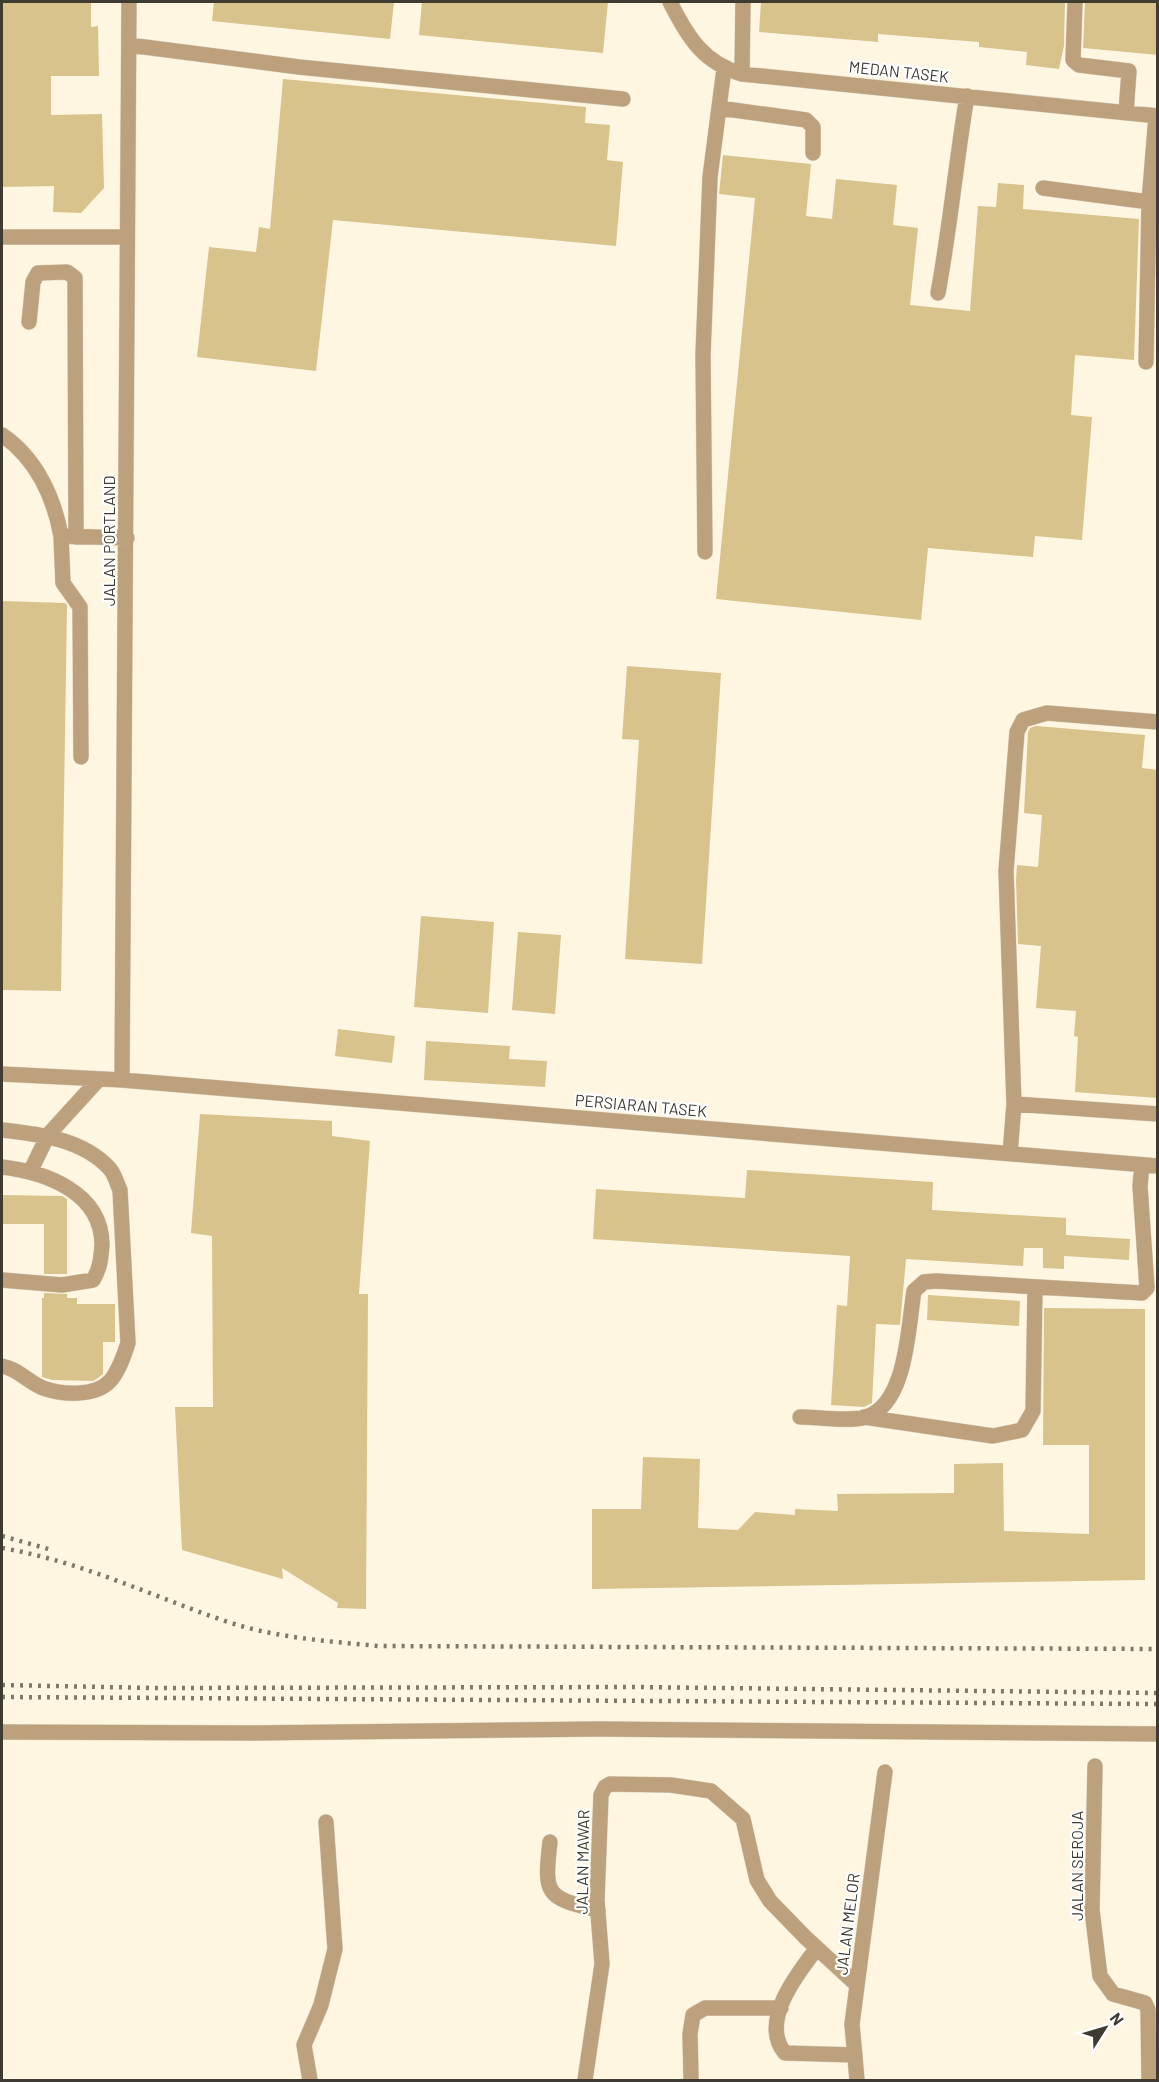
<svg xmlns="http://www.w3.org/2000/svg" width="1159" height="2082" viewBox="0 0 1159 2082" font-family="Barlow,sans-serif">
	<rect width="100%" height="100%" fill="#fef6e1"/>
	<!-- building -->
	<path fill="#d8c38d" d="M2 2H91V27L98 26 99 76H51V115L102 114 104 188 81 213 53 212 54 186 2 187Z
		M214 2H394L390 39 212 21Z
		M422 2H608L603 53 419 35Z
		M761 2H1065L1064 46 1059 69 1026 65 1027 52 979 47V42L878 34V42L759 32Z
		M1085 2H1158V55L1083 48Z
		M283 79 586 107 585 123 610 125 607 160 623 162 616 246 333 220 316 371 197 357 209 247 256 252 259 227 270 229Z
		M723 155 811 164 806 216 832 219 836 179 897 185 893 225 918 228 910 305 970 311 978 206 996 207 998 183 1024 185 1023 209 1139 219 1134 360 1075 355 1071 415 1092 417 1082 540 1035 536 1033 557 928 548 921 620 716 599 755 198 719 194Z
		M2 601 65 603 67 605 61 991 2 990Z
		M627 666 721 673 702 964 625 959 639 740 622 739Z
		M1036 726 1145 735 1142 768 1158 770V1098L1075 1092 1078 1037 1074 1036 1076 1011 1036 1008 1041 946 1018 944 1016 880 1017 865 1038 867 1042 815 1024 813 1028 732 1030 728Z
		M421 916 494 922 488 1013 414 1007Z
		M518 932 561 935 555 1014 512 1010Z
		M338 1029 395 1036 392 1063 335 1056Z
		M426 1041 510 1046 509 1059 547 1061 545 1087 424 1080Z
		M200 1114 332 1121V1136L370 1141 359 1294H368L366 1609 337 1608 338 1603 282 1568 283 1579 182 1550 175 1407H213L212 1236 191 1233Z
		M747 1170 933 1182 932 1210 1066 1218V1235L1130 1239 1129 1260 1064 1256V1269L1043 1268V1248H1024L1023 1266 906 1259 900 1325 876 1324 872 1403 864 1407 831 1405 837 1305 847 1306 850 1256 593 1239 596 1189 745 1198Z
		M2 1195 62 1196 67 1199V1274H44V1224H2Z
		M44 1293 67 1294V1298H77V1304H115V1342H103V1374L98 1378 93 1381 52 1380 42 1377V1298H44Z
		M928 1295 1020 1301 1019 1326 927 1320Z
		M1044 1308 1145 1309V1580L592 1589V1509H641L643 1457 700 1459 698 1528 738 1530 755 1512 795 1515V1509L838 1511 837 1494 954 1493V1464L1003 1463 1004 1531 1089 1534V1445H1043Z"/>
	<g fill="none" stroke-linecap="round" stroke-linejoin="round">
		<defs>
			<path id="minor" d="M670 2C687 36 703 63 742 74L1158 116
				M1075 2 1073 60 1079 65 1129 71 1126 113
				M129 45 299 67 623 99
				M742 74 743 2
				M719 108 806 120 813 127V153
				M1043 188 1149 202
				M2 237H126
				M938 293C950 228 956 162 967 96
				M29 322 33 282 38 273 67 272 75 278 76 537
				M1146 362 1149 202 1156 116
				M2 435C36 458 54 497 61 536L127 538
				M61 536 63 583 80 607 81 757
				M705 552 703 355 710 177 724 69
				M2 1074 122 1080 1158 1166
				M122 1080 129 2
				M1014 1104 1158 1114
				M2 1130C39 1134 83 1139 110 1169 115 1175 117 1184 120 1190L128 1343C124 1355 119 1371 110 1381 95 1397 62 1395 43 1388 28 1382 18 1369 2 1366
				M1010 1154 1014 1104 1006 871 1017 732 1023 720 1047 713 1158 722
				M2 1167C45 1172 102 1192 102 1245 101 1258 100 1269 93 1280L62 1285 2 1280
				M31 1170 48 1135 99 1079
				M800 1417C818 1417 850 1422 866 1417 907 1404 908 1327 914 1291L924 1282 936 1281 1142 1293 1147 1288 1140 1186 1142 1165
				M864 1417 993 1436 1022 1430 1033 1411 1035 1288
				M2 1732 252 1733 599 1729 1158 1734
				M1095 1766 1092 1910 1100 1976 1113 1994 1145 2003 1148 2010 1149 2080
				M550 1842C544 1894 545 1898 598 1910
				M817 1948C797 1974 759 2022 785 2053L855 2055
				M691 2079 690 2034 693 2015 705 2008H781
				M310 2080 304 2045 321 2005 335 1949 326 1822
				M585 2080 602 1964 597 1900 601 1795 605 1787 610 1784 671 1785 711 1791 743 1819 757 1880 770 1901 805 1937 857 1985
				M857 2080 852 2024 885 1772"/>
		</defs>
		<!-- minor casing -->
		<use href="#minor" stroke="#d8d1be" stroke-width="16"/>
		<!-- minor -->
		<use href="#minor" stroke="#bda07c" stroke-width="15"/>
		<!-- rail -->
		<path stroke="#7e796b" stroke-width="4.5" stroke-dasharray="3 6" stroke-linecap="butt" d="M2 1536 52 1550
			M2 1548C83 1562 151 1596 228 1622 277 1638 327 1641 378 1646L1158 1649
			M2 1685 154 1688 634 1687 1158 1693
			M2 1697 1158 1704"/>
	</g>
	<g text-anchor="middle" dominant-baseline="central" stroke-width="4.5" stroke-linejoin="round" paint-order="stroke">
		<!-- street labels -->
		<g font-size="16" fill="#3f3b30" stroke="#fff">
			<text transform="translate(899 71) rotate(6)">MEDAN TASEK</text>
			<text transform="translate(108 541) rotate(-90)">JALAN PORTLAND</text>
			<text transform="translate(641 1105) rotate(5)">PERSIARAN TASEK</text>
			<text transform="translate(582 1862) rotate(-89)">JALAN MAWAR</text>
			<text transform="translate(1076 1866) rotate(-90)">JALAN SEROJA</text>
			<text transform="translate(847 1924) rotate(-83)">JALAN MELOR</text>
		</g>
	</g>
	<!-- border -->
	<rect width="1159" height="2082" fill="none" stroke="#3f3b30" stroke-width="6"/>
	<!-- north arrow -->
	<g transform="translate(1105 2028) rotate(53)" stroke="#ffffff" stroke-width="4.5" paint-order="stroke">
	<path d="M0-4.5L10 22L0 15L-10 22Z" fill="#3f3b30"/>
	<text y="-9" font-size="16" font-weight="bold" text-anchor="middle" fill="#3f3b30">N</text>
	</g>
</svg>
